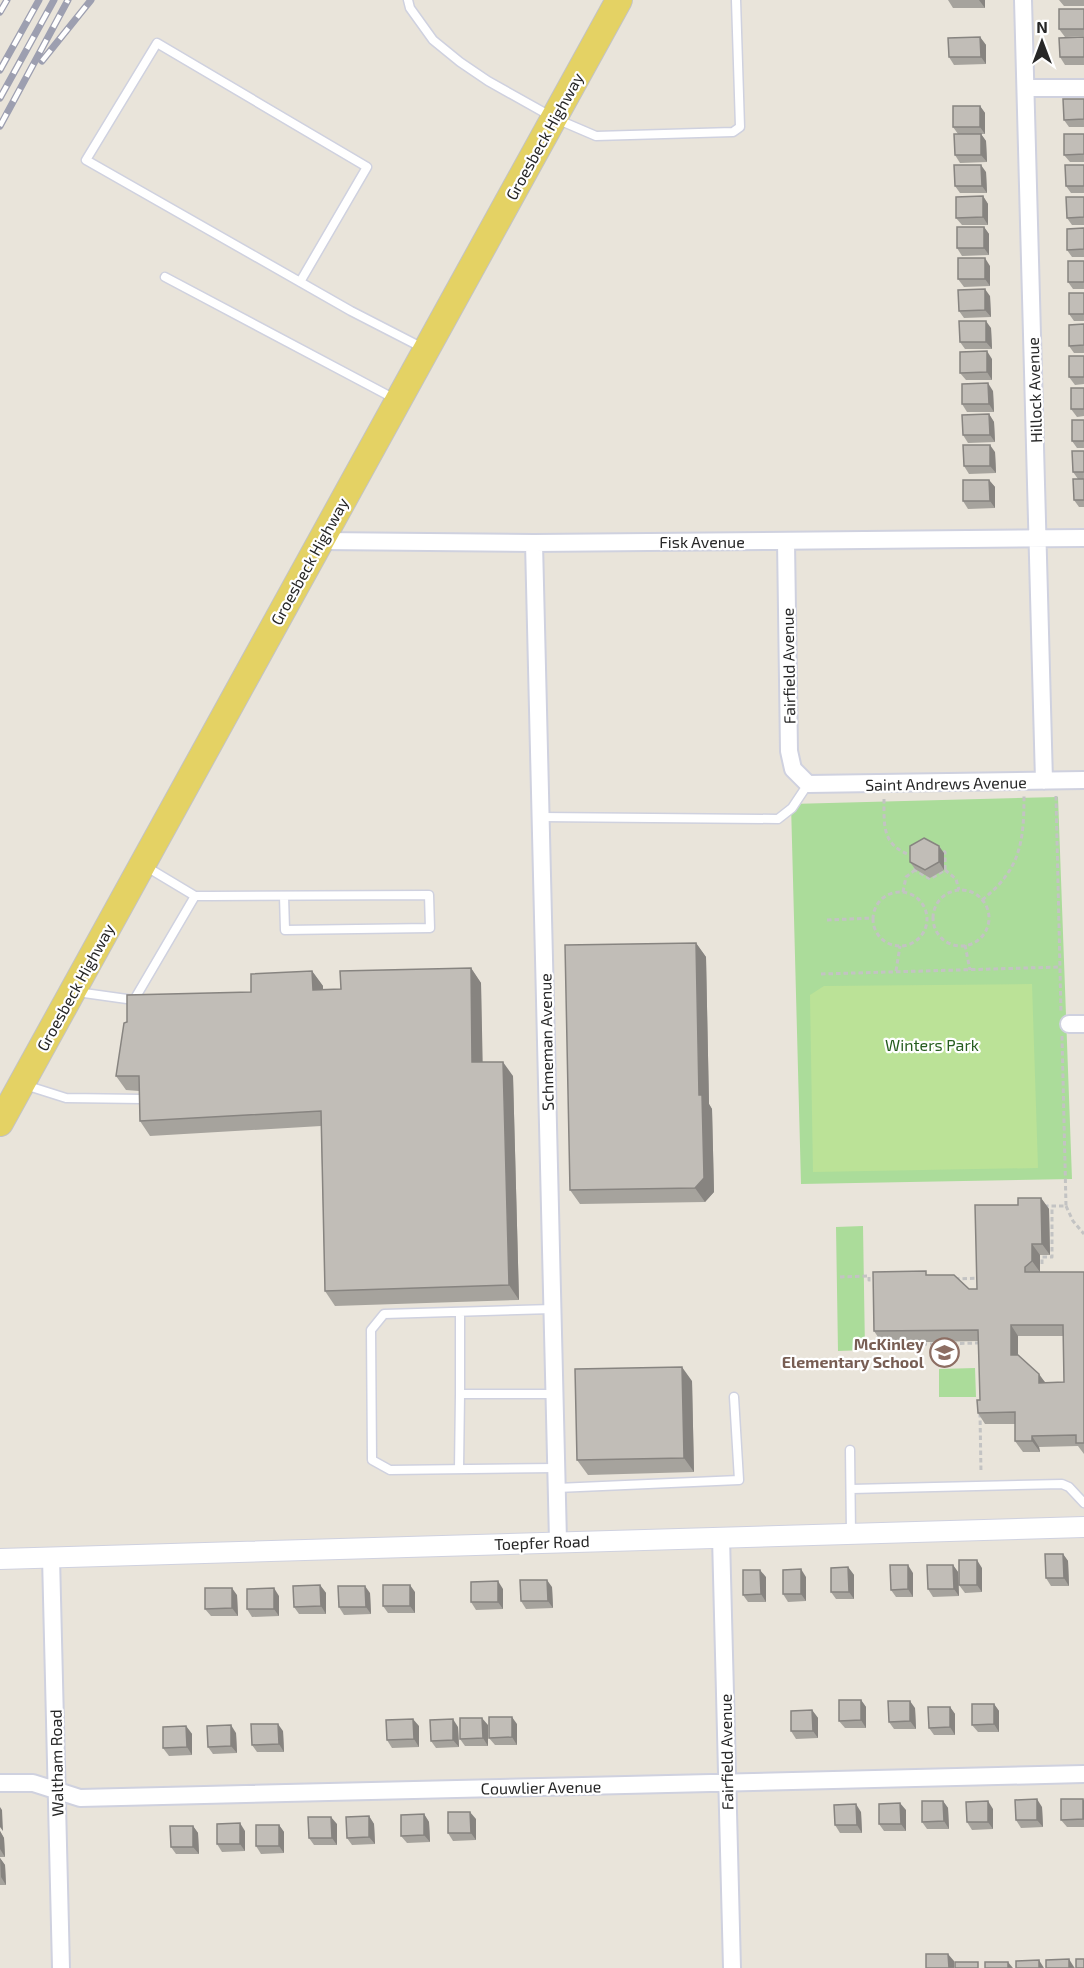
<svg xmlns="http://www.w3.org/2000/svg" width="1084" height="1968" viewBox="0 0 1084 1968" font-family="'Exo 2',sans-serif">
	<rect width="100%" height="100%" fill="#e9e4da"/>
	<!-- green -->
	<path fill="#abdc9a" d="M1058 797 1072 1179 801 1184 791 804Z
		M863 1226 865 1350 838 1351 836 1227Z
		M975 1368 976 1397H939V1369Z"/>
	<!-- pitch -->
	<path fill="#bbe297" d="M1032 984 1038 1168 813 1172 810 995 824 986Z"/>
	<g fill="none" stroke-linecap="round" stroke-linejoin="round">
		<defs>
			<path id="service" d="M408 0 410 8 433 40 460 62 488 81 554 118 596 136 733 132 740 127 736 0
				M165 277 395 399
				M300 282 367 167 157 43 86 160 351 311 423 348
				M541 817 778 819 792 808 808 784
				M195 896H210L429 895 430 928 285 930 284 896
				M77 992 134 1000 195 896 145 866
				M25 1085 66 1098 143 1099
				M553 1309 384 1314 371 1330 372 1460 390 1470 556 1468
				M460 1312V1394H555
				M850 1450 851 1533
				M459 1469 460 1394
				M557 1488 739 1480 734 1397
				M851 1489 1062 1484 1069 1487 1084 1503"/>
			<path id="minor" d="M1023 0 1044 781
				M1026 88H1084
				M320 541 534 543 1084 538
				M786 541 789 751 793 769 808 784 1084 780
				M534 543 558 1541
				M1069 1024H1084
				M721 1537 732 1968
				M51 1557 61 1968
				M0 1783H33L80 1798 1084 1774"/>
			<path id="tertiary" d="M0 1559 1084 1527"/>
			<path id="primary" d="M0 1123 619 0"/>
		</defs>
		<!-- service casing -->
		<use href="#service" stroke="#cfd1df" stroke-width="11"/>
		<!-- minor casing -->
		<use href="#minor" stroke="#cfd1df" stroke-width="20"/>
		<!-- tertiary casing -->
		<use href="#tertiary" stroke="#cfd1df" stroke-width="22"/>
		<!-- primary casing -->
		<use href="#primary" stroke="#c3c3c3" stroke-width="28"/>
		<!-- path -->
		<path stroke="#c3c3c3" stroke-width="3" stroke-dasharray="4.5 3" stroke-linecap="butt" d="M1056 796 1061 1012
			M884 799C884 827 882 846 913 856
			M930 844 945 852V870L930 879 915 870V853Z
			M945 870 956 879 959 890
			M933 918a28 28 0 1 1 56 0a28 28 0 1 1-56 0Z
			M903 892 906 877 915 870
			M873 919a27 27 0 1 1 54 0a27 27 0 1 1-54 0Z
			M982 900C1020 870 1024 843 1024 796
			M827 920 873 918
			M965 945 970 970
			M896 971 900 946
			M821 974 1060 967
			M1044 1206H1066L1062 1036
			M1066 1206 1073 1221 1084 1234
			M1042 1264V1257H1052V1207
			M840 1277 869 1276V1280H876
			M955 1279 980 1278
			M879 1336V1345L980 1343
			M980 1413 981 1473"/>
		<!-- service -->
		<use href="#service" stroke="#fff" stroke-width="8"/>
		<!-- minor -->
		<use href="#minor" stroke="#fff" stroke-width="16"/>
		<!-- tertiary -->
		<use href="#tertiary" stroke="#fff" stroke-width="20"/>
		<!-- primary -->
		<use href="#primary" stroke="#e4d264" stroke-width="26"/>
		<defs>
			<path id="rail" d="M0 12 7 0
				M42 61 91 0
				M0 70 39 0
				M0 98 54 0
				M0 126 68 0"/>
		</defs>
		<!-- rail casing -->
		<use href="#rail" stroke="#9d9fb0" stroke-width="7"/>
		<!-- rail -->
		<use href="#rail" stroke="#fff" stroke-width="4.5" stroke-dasharray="14" stroke-linecap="butt"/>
	</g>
	<!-- wall -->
	<path fill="#a6a39d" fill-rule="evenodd" d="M948 0H985V8H953Z
		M1059 0H1084V6H1064Z
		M1084 9V36L1065 37 1059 29Z
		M980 37 986 45V64L954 65 949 57Z
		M1084 37V65H1065L1060 57Z
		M1084 99V127H1069L1064 120Z
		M980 106 985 113V134H981L986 141 987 162 960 163 955 155 958 134 953 127Z
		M1084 134V162H1070L1064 155Z
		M1084 165V193H1071L1066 186Z
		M986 172 987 193H960L955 186Z
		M983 196 988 204V225H962L956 218Z
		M1084 197V225H1072L1067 218Z
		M984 227 989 234V255L962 256 957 248Z
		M1084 228V257H1072L1067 250Z
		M1084 261V289H1073L1068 282Z
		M990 266V286L964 287 958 279Z
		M1084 293V321H1074L1069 314Z
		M990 296 991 317 964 318 959 311Z
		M1084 324V353H1074L1069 346Z
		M991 328 992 349H965L960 342Z
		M1084 356V384L1075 385 1069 377Z
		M992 359V380H966L960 373Z
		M1084 388V416L1077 417 1071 409Z
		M993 391 994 412H967L962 404Z
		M989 414 994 422 995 442 968 443 963 435Z
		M1084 420V448H1077L1072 441Z
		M1084 451V507H1079L1074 500 1078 479 1073 472Z
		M995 452 996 473 969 474 964 466Z
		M989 480 995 487V508L968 509 963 501Z
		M944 853V870L930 878 915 869 910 862Z
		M696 943 706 957 709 1104 712 1109 714 1192 705 1202 580 1204 570 1190Z
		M471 968 481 983 482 1062 513 1076 519 1300 335 1306 325 1291 321 1126 150 1136 140 1121 139 1091 126 1090 116 1076 251 992 312 971 323 986V990L341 989Z
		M1041 1198 1049 1209 1050 1255H1040V1272H1084V1454L1078 1446 1039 1447 1040 1452H1023L1015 1441V1424H985L978 1413 980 1400 979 1341 882 1343 874 1331 929 1275 969 1289H977L1018 1205ZM1018 1336H1063L1064 1382H1045L1018 1356Z
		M692 1381 694 1472 588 1475 577 1460Z
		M1063 1554 1068 1561 1069 1586H1051L1046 1578Z
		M953 1565 958 1572 959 1596 933 1597 928 1589Z
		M848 1567 854 1575V1599H836L831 1592Z
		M982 1568V1592L965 1593 959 1585Z
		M913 1573V1597H896L891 1590Z
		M766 1577V1602H748L743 1595Z
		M806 1577V1601L788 1602 783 1594Z
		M320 1585 326 1593V1614H299L294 1607Z
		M552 1587 553 1608 526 1609 521 1601Z
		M503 1589V1609L476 1610 471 1602Z
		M415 1592V1613H388L383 1606Z
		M370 1593 371 1614 344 1615 339 1607Z
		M237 1595 238 1616H211L205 1609Z
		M279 1596V1616L252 1617 247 1609Z
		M861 1700 866 1707V1728H845L839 1721Z
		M994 1704 999 1711V1732H978L972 1725Z
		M950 1707 955 1714V1735H934L929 1728Z
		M915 1708 916 1729H894L889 1722Z
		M812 1710 818 1718V1738L796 1739 791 1731Z
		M517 1724V1745H495L489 1738Z
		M488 1725V1746H465L460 1739Z
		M186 1726 192 1734V1755L169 1756 163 1748Z
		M419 1726V1747L392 1748 387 1740Z
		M458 1727 459 1747 436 1748 431 1741Z
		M283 1731 284 1752H257L252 1745Z
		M236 1733 237 1753 213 1754 208 1747Z
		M1083 1799 1084 1801V1827H1067L1061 1820Z
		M943 1801 948 1808 949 1829H927L922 1822Z
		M1042 1807 1043 1827 1021 1828 1016 1820Z
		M993 1809V1829L972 1830 967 1822Z
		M906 1810V1831H884L879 1824Z
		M861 1812 862 1833H840L835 1825Z
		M424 1814 429 1822 430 1842 407 1843 401 1836Z
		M369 1816 374 1824 375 1844 352 1845 347 1838Z
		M476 1819V1840L453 1841 448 1833Z
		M337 1824V1845H314L309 1838Z
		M279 1825 284 1832V1853L261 1854 256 1846Z
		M193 1826 198 1833 199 1854H176L171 1847Z
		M0 1831 4 1838 5 1857H0Z
		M245 1831V1851L222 1852 217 1844Z
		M0 1858 5 1865 6 1885H0Z"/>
	<!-- shaded-wall -->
	<path fill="#878480" d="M979 0H985V8Z
		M980 37 986 45V64L981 57Z
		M980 106 985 113V134L980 127Z
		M981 134 986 141 987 162 981 155Z
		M981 165 986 172 987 193 982 186Z
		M983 196 988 204V225L983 217Z
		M984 227 989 234V255L984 248Z
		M985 258 990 266V286L985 279Z
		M985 289 990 296 991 317 985 310Z
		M986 321 991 328 992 349 986 342Z
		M987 351 992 359V380L987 372Z
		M988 383 993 391 994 412 989 404Z
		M989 414 994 422 995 442 990 435Z
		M990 445 995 452 996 473 990 466Z
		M989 480 995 487V508L990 501Z
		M939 846 944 853V870L939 862Z
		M696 943 706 957 709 1104 712 1109 714 1192 705 1202 695 1188 699 1095Z
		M471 968 481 983 483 1077 472 1062Z
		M312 971 323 986V1004L313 990Z
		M503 1062 513 1076 519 1300 509 1285Z
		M1041 1198 1049 1209 1050 1255 1042 1244Z
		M1032 1244 1040 1255V1272L1032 1261Z
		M1011 1325 1018 1336V1366L1011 1355Z
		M682 1367 692 1381 694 1472 684 1458Z
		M1039 1374 1047 1385 1039 1383Z
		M1032 1436 1039 1447 1040 1452 1032 1441Z
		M1063 1554 1068 1561 1069 1586 1064 1578Z
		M977 1560 982 1568V1592L977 1585Z
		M908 1565 913 1573V1597L908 1589Z
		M953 1565 958 1572 959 1596 954 1589Z
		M848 1567 854 1575V1599L849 1592Z
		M801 1569 806 1577V1601L801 1594Z
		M760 1570 766 1577V1602L761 1594Z
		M547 1580 552 1587 553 1608 548 1601Z
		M498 1581 503 1589V1609L498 1602Z
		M320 1585 326 1593V1614L321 1606Z
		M410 1585 415 1592V1613L410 1606Z
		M365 1586 370 1593 371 1614 366 1607Z
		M232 1588 237 1595 238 1616 232 1608Z
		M274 1588 279 1596V1616L274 1609Z
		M861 1700 866 1707V1728L861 1720Z
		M910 1701 915 1708 916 1729 910 1721Z
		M994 1704 999 1711V1732L994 1724Z
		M950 1707 955 1714V1735L950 1727Z
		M812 1710 818 1718V1738L813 1731Z
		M512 1717 517 1724V1745L512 1737Z
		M482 1718 488 1725V1746L483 1738Z
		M413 1719 419 1726V1747L414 1739Z
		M453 1719 458 1727 459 1747 453 1740Z
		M278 1724 283 1731 284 1752 279 1744Z
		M231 1725 236 1733 237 1753 231 1746Z
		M186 1726 192 1734V1755L187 1747Z
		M1037 1799 1042 1807 1043 1827 1037 1820Z
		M1083 1799 1084 1801V1820L1083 1819Z
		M943 1801 948 1808 949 1829 944 1821Z
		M988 1801 993 1809V1829L988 1822Z
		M900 1803 906 1810V1831L901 1824Z
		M856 1804 861 1812 862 1833 857 1825Z
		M0 1807 2 1810 3 1831 0 1827Z
		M470 1812 476 1819V1840L471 1833Z
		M424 1814 429 1822 430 1842 424 1835Z
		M369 1816 374 1824 375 1844 369 1837Z
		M331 1817 337 1824V1845L332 1838Z
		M240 1823 245 1831V1851L240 1844Z
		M279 1825 284 1832V1853L279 1846Z
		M193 1826 198 1833 199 1854 193 1847Z
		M0 1831 4 1838 5 1857 0 1849Z
		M0 1858 5 1865 6 1885 1 1877Z
		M948 1954 954 1961V1968H949Z
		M1069 1959 1074 1967 1075 1968H1069Z
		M1039 1960 1044 1968H1039Z
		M1008 1962 1013 1968H1008Z"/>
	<!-- building -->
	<path fill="#c1bdb7" stroke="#878480" stroke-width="1.5" fill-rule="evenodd" d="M1059 9H1084V29H1059Z
		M980 37 981 57H949L948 38Z
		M1084 37V57H1060L1059 38Z
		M1063 99H1084V119L1064 120Z
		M953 106H980V127H953Z
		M954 134H981V155H955Z
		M1064 134H1084V154L1064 155Z
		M954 165H981L982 186H955Z
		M1065 165H1084V186H1066Z
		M983 196V217L956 218V197Z
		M1066 197H1084V217L1067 218Z
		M957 227H984V248H957Z
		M1084 228V249L1067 250V229Z
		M958 258H985V279H958Z
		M1068 261H1084V282H1068Z
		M985 289V310L959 311 958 290Z
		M1069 293H1084V314H1069Z
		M959 321H986V342H960Z
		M1084 324V345L1069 346V325Z
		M987 351V372L960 373V352Z
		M1069 356H1084V377H1069Z
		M988 383 989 404H962V384Z
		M1071 388H1084V409H1071Z
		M989 414 990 435H963L962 415Z
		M1072 420H1084V441H1072Z
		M963 445H990V466H964Z
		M1072 451H1084V472H1073Z
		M1073 479H1084V500H1074Z
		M963 480H989L990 501H963Z
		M924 838 939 846V862L925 870 910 862V846Z
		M696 943 699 1095H702L704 1178 695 1188 570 1190 565 945Z
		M471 968 472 1062H503L509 1285 325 1291 321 1111 140 1121 139 1076H116L124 1023 127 1022V995L251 992V974L312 971 313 990 341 989 340 971Z
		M1018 1198H1041L1042 1244H1032V1261L1025 1267V1272H1084V1443H1076V1435L1032 1436V1441H1015V1412L978 1413 977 1400H980L978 1330 874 1331 873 1272 926 1271V1275H954L969 1289H977L975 1205H1018ZM1011 1325H1063L1064 1382 1039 1383V1374L1018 1355H1011Z
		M682 1367 684 1458 577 1460 575 1369Z
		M1045 1554H1063L1064 1578H1046Z
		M959 1560H977V1585H959Z
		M890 1565H908V1589L891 1590Z
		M927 1565H953L954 1589H928Z
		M848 1567 849 1592H831V1568Z
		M801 1569V1594H783V1570Z
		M743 1570H760L761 1594 743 1595Z
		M520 1580H547L548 1601H521Z
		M498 1581V1602H471V1582Z
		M320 1585 321 1606 294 1607 293 1586Z
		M383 1585H410V1606H383Z
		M338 1586H365L366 1607H339Z
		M205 1588H232V1608L205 1609Z
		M274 1588V1609H247V1589Z
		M839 1700H861V1720L839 1721Z
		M888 1701H910V1721L889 1722Z
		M972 1704H994V1724L972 1725Z
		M928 1707H950V1727L929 1728Z
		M812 1710 813 1731H791V1711Z
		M489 1717H512V1737L489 1738Z
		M460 1718H482L483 1738 460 1739Z
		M413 1719 414 1739 387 1740 386 1720Z
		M453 1719V1740L431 1741 430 1720Z
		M251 1724H278L279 1744 252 1745Z
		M231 1725V1746L208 1747 207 1726Z
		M186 1726 187 1747 163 1748V1727Z
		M1037 1799V1820H1016L1015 1800Z
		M1061 1799H1083V1819L1061 1820Z
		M922 1801H943L944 1821 922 1822Z
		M988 1801V1822H967L966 1802Z
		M900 1803 901 1824H879V1804Z
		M856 1804 857 1825H835L834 1805Z
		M448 1812H470L471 1833H448Z
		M424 1814V1835L401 1836V1815Z
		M369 1816V1837L347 1838 346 1817Z
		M308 1817H331L332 1838H309Z
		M240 1823V1844H217V1824Z
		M256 1825H279V1846H256Z
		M170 1826H193V1847H171Z
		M926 1954H948L949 1968H926Z
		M1069 1959V1968H1046V1960Z
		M1076 1959H1084V1968H1076Z
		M1039 1960V1968H1016V1961Z
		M955 1962H978V1968H955Z
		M985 1962H1008V1968H985Z"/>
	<!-- icons -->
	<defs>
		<symbol id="school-ring" viewBox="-11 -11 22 22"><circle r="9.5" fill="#fff" stroke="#8d6e63" stroke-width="1.5"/><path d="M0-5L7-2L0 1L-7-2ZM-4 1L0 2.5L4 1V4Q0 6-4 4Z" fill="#8d6e63"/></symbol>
	</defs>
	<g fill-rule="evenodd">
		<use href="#school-ring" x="928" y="1336" width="33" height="33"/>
	</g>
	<g text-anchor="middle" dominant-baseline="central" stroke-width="4.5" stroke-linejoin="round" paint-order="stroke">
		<!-- street labels -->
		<g font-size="16" fill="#272727" stroke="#fff">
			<text transform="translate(544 136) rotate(-61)">Groesbeck Highway</text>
			<text transform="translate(1034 390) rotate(-92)">Hillock Avenue</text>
			<text x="702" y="541">Fisk Avenue</text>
			<text transform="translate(309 561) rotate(-61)">Groesbeck Highway</text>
			<text transform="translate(788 666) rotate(-91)">Fairfield Avenue</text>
			<text transform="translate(946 783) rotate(-1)">Saint Andrews Avenue</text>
			<text transform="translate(75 987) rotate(-61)">Groesbeck Highway</text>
			<text transform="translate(546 1042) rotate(-91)">Schmeman Avenue</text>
			<text transform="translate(542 1542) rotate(-2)">Toepfer Road</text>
			<text transform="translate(726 1752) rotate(-91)">Fairfield Avenue</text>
			<text transform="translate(56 1763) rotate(-91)">Waltham Road</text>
			<text transform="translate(541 1787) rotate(-1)">Couwlier Avenue</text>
		</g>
		<!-- park labels -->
		<g font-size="16" fill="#265d1f" stroke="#fff">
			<text x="932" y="1044">Winters Park</text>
		</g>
		<!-- education labels -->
		<g font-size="16" font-weight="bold" fill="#785e54" stroke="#fff" text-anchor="end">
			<text x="924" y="1343">McKinley<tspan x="924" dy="18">Elementary School</tspan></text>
		</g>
	</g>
	<!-- north arrow -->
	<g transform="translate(1042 42)" stroke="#ffffff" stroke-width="4.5" paint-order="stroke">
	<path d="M0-4.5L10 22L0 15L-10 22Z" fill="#272727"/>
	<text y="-9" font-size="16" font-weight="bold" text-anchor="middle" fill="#272727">N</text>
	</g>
</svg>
